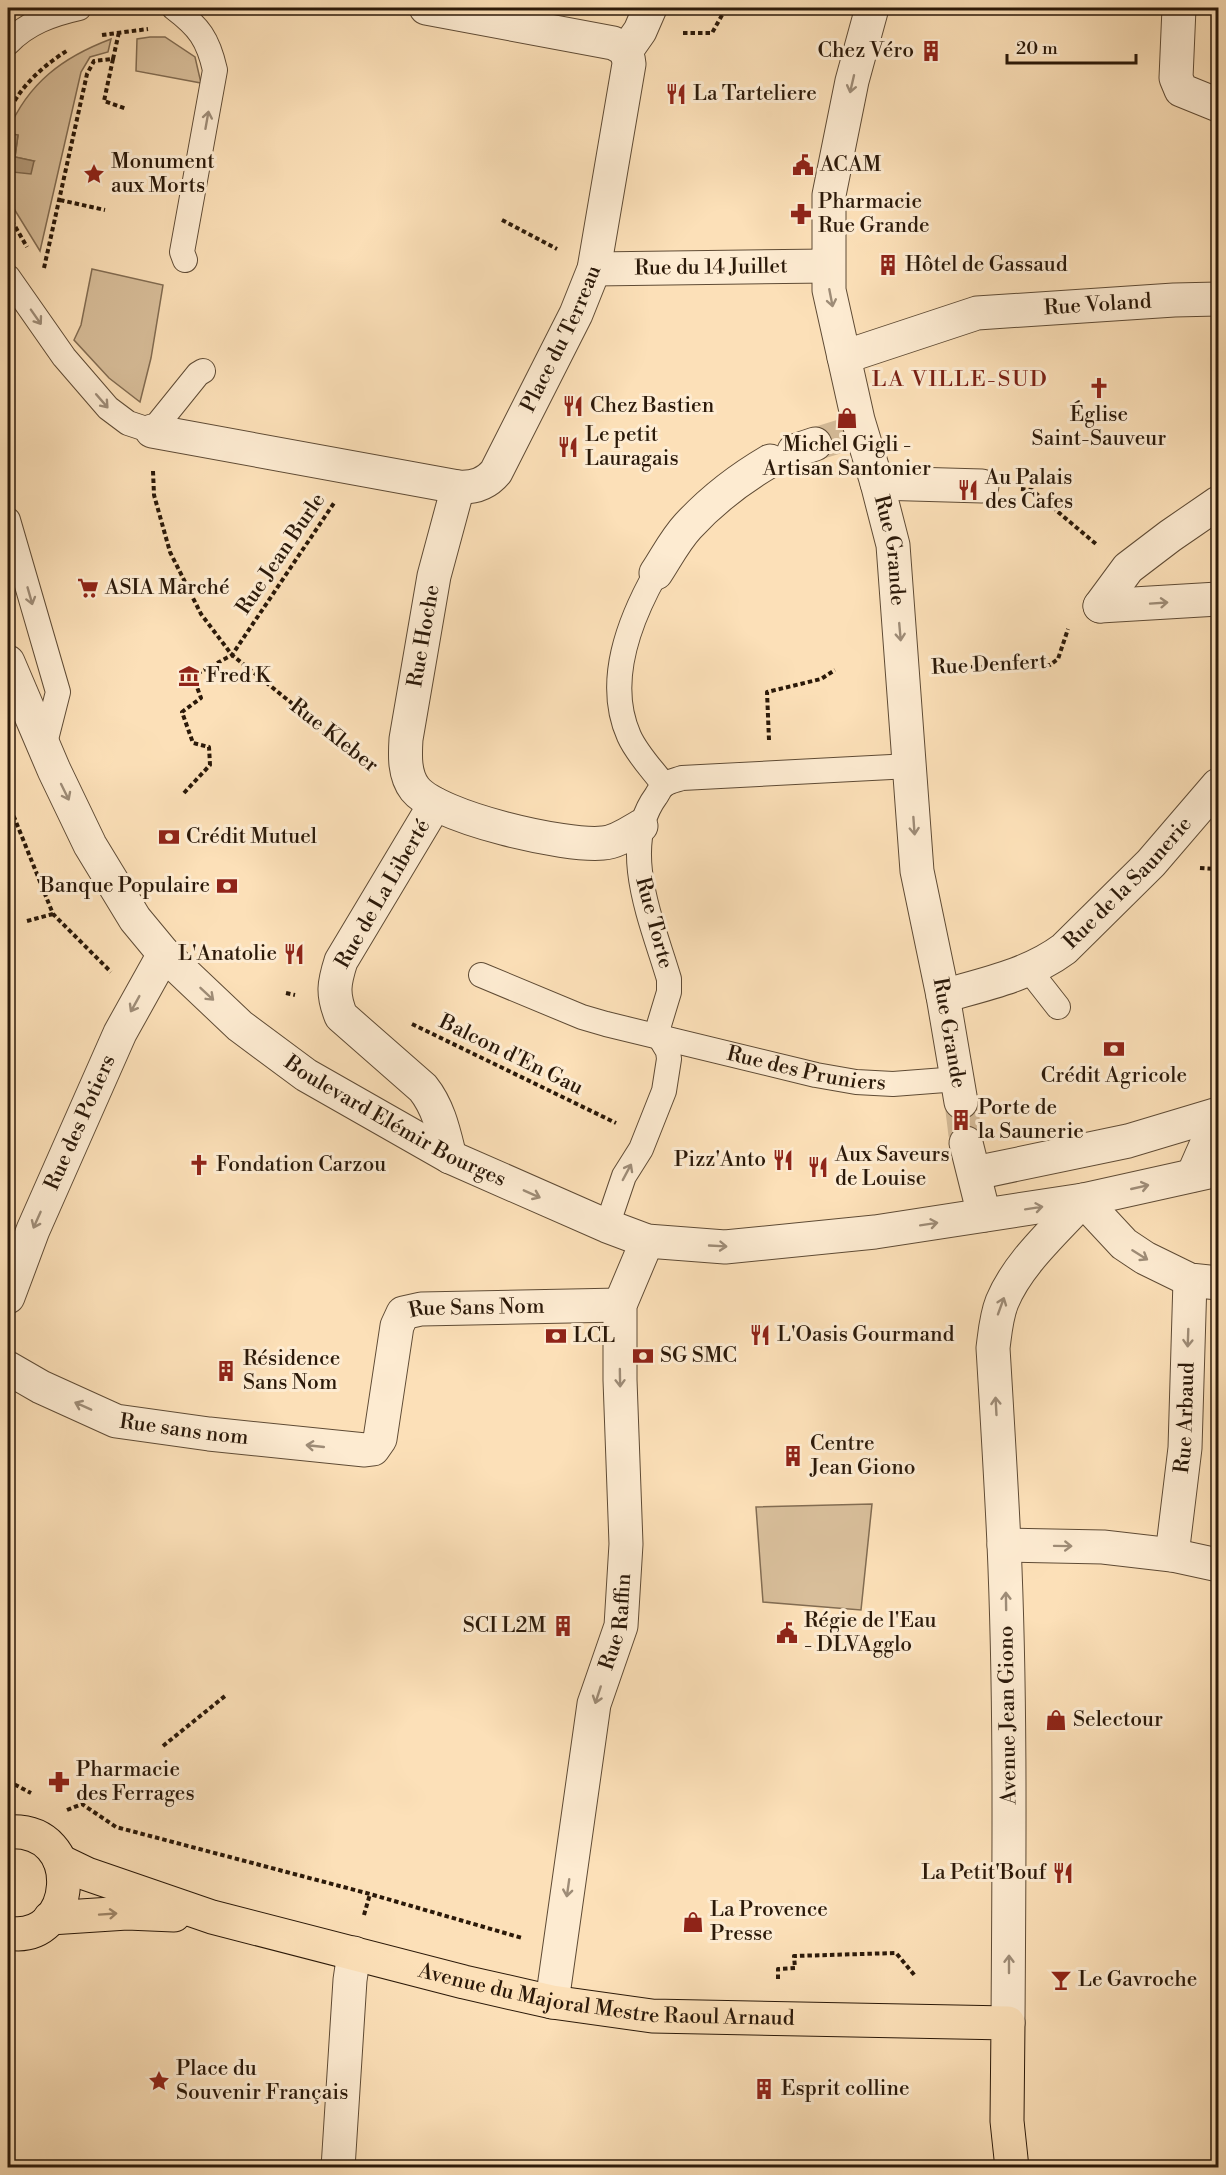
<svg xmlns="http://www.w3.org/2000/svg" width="1226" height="2175" viewBox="0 0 1226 2175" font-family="'Libre Bodoni',serif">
	<rect width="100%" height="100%" fill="#fce0b8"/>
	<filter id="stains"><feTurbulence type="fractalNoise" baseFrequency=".00333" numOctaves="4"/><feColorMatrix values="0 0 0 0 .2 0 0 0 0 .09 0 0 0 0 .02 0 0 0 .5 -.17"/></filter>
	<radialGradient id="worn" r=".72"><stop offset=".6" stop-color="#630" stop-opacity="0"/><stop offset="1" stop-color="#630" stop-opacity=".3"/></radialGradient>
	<!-- green -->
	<path fill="#d8be9a" stroke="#826c52" stroke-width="1.5" d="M150 37H165L195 57 201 83 136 71 137 39Z
		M111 39 108 52 90 57 81 72 40 251 8 199V189L11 190 13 172 34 161 15 157 18 135 8 133V131C28 83 63 57 111 39Z
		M92 269 163 285 151 358 140 402 109 378 74 340 81 325Z
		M872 1504 861 1610 763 1602 756 1507Z"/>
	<!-- water -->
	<path fill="#b59c7c" stroke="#7e684e" stroke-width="1.5" d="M8 133 18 135 15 157 34 161 31 174 13 172 11 190 8 189Z"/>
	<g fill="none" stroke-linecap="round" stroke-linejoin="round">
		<!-- pedestrian-tunnel -->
		<path stroke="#d2b895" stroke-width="33" stroke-dasharray="33 16" stroke-linecap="butt" d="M815 444 851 433"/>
		<!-- minor-tunnel -->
		<path stroke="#d2b895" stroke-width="33" stroke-dasharray="33 16" stroke-linecap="butt" d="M961 1102 966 1143"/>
		<defs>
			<g id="service">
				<path d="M174 8C199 27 208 39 215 70L182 252 185 260"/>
				<path d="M8 43C27 23 52 14 79 8"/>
				<path d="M8 277 64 357 108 408 128 423 152 431 198 374 203 371"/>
				<path d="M8 520 58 692 44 747"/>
				<path d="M656 573C629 621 605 682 629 736 637 754 652 769 664 785"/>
				<path d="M1029 970 1058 1007"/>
				<path id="s1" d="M481 975 582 1017 606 1024 816 1075 856 1082 893 1084 958 1079"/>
				<path d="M607 1226 624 1176 641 1149 664 1091 669 1059 668 1051 659 1036V1025L669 992V979C653 924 618 848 656 796 658 793 661 787 664 785 669 781 677 780 682 778L910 766"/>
			</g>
			<g id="pedestrian">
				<path id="s2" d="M872 8 852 81 829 195V290L858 420 877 483 893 545 917 871 943 996"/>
				<path id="s3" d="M594 269 828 266"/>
				<path d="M794 451 815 444"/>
				<path d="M877 483 982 486"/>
				<path d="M656 573C666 558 675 540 688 526 711 501 741 478 770 461"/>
				<path d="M975 1173 1128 1141 1218 1114"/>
				<path d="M1193 1175 1218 1118"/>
				<path d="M338 2168 350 1980 354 1953"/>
			</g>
			<g id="minor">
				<path d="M1179 8 1176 78 1181 90 1218 105"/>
				<path d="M626 51 640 31 650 8"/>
				<path id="s4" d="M844 357 977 313 1174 300 1218 299"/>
				<path id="s5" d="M152 431 458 487C474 488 486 484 496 472L576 314 594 269 629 64C628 52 624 48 613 43L426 8"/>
				<path d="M458 487 434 576 406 739C405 755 404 775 415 789 438 818 566 847 603 843 617 842 629 833 641 826"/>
				<path d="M1100 606 1128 568 1170 536 1218 503"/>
				<path d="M1100 606 1218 599"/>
				<path d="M435 804 341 961C334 983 332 994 341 1016L423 1088C439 1108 444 1133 450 1157"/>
				<path id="s6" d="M961 1102 943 996C985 984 1029 975 1064 949L1151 863 1218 785"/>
				<path d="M966 1143 984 1215"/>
				<path id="s7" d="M8 1297 33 1230 120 1033 164 954"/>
				<path id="s8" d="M8 1368 41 1387 116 1421 209 1434 365 1450 373 1449 380 1439 397 1326 403 1313 421 1309 620 1305"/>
				<path d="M1004 1545 1103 1547 1172 1555 1218 1565"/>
				<path id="s9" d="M1172 1555 1185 1448 1190 1280"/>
				<path id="s10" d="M552 2002 594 1704 621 1626 626 1544 620 1380V1305L647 1241"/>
				<path d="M1008 2023C1009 1863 1011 1703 1004 1544 1001 1479 997 1414 993 1348 995 1333 996 1317 1002 1302 1018 1263 1055 1231 1083 1200L1124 1244 1145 1258 1190 1280 1218 1283"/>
			</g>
			<g id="tertiary">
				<path id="s11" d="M8 662 54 770 90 845 135 919 164 954 240 1026 306 1075 450 1157 607 1226 647 1241 725 1247 875 1232 1083 1200 1218 1170"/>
			</g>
			<g id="primary">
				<path d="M8 1832C88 1827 76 1945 8 1933"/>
				<path id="s12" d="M60 1861 87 1874 212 1917 464 1982 552 2002 652 2016 1008 2023 1007 2121 1012 2168"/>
				<path d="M50 1918 127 1913 174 1915"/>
			</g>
		</defs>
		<!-- service casing -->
		<use href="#service" stroke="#5f4b35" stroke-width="26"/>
		<!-- pedestrian casing -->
		<use href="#pedestrian" stroke="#5f4b35" stroke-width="35"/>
		<!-- minor casing -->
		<use href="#minor" stroke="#5f4b35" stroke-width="35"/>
		<!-- tertiary casing -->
		<use href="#tertiary" stroke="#5f4b35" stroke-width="35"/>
		<!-- primary casing -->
		<use href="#primary" stroke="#2b1909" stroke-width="35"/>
		<!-- path -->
		<path stroke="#2b1909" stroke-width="4" stroke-dasharray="4.5 3" stroke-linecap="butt" d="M683 33H712L726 8
			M102 35 148 29
			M113 59 119 32
			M8 114C19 87 44 65 68 50
			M60 200 105 210
			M8 214 27 247
			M502 220 557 249
			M44 268 87 74 94 61 113 59 104 101 127 109
			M153 471 154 495 170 552 201 614 232 655 366 763
			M1021 489 1032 490 1096 544
			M941 668 1050 665 1058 659 1068 629
			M769 740 767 692 821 679 835 670
			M184 793 210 765 209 747 193 743 182 712 201 698 193 676 232 655 334 503
			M8 802 53 914 111 972
			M1200 868 1218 869
			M27 921 53 914
			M286 993 295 995
			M412 1024 616 1123
			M163 1746 225 1696
			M8 1781 31 1793
			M67 1810 82 1804 116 1827 370 1894 522 1938
			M364 1915 370 1894
			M778 1979V1969L795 1968 794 1956 896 1953 916 1977"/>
		<!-- service -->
		<use href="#service" stroke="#fdebd1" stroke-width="24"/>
		<!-- pedestrian -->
		<use href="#pedestrian" stroke="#fdebd1" stroke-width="33"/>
		<!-- minor -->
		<use href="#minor" stroke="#fdebd1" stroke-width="33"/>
		<!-- tertiary -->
		<use href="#tertiary" stroke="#fdebd1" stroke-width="33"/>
		<!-- primary -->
		<use href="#primary" stroke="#fce0b8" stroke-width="33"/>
	</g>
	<!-- one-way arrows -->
	<defs><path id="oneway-shaft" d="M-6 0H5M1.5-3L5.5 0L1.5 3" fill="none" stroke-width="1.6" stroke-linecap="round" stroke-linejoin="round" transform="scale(1.5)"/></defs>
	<g stroke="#9e8c77">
		<use href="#oneway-shaft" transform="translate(852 84) rotate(103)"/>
		<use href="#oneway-shaft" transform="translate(207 120) rotate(-80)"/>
		<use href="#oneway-shaft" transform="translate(831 298) rotate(79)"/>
		<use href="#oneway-shaft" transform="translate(36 317) rotate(55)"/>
		<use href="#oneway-shaft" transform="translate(102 401) rotate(49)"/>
		<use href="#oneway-shaft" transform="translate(30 596) rotate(74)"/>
		<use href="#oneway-shaft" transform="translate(1159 603) rotate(-4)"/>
		<use href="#oneway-shaft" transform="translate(900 632) rotate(85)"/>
		<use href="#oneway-shaft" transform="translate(65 792) rotate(64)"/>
		<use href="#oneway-shaft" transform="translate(914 826) rotate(86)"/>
		<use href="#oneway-shaft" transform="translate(207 994) rotate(43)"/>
		<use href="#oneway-shaft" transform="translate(135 1004) rotate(119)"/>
		<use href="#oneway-shaft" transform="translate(627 1172) rotate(-62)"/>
		<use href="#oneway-shaft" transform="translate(1140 1187) rotate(-13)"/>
		<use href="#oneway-shaft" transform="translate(532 1194) rotate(24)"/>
		<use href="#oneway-shaft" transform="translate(1034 1208) rotate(-9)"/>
		<use href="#oneway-shaft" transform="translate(37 1220) rotate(114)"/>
		<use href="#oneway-shaft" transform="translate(929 1224) rotate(-9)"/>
		<use href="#oneway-shaft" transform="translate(718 1246) rotate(3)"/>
		<use href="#oneway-shaft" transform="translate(1140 1255) rotate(32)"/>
		<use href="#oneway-shaft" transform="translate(1001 1306) rotate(-70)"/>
		<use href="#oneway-shaft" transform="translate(1188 1338) rotate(92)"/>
		<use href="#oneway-shaft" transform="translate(620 1378) rotate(89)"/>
		<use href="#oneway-shaft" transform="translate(83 1406) rotate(-156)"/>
		<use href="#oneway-shaft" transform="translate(996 1406) rotate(-93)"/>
		<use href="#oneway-shaft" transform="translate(315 1446) rotate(-174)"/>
		<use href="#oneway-shaft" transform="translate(1063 1546) rotate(1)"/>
		<use href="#oneway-shaft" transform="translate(1006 1601) rotate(-91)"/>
		<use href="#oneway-shaft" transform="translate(598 1695) rotate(108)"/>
		<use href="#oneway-shaft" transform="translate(568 1888) rotate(98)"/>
		<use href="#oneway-shaft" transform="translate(1009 1964) rotate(-90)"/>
	</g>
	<use stroke="#9e8669" href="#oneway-shaft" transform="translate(108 1914) rotate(-4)"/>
	<!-- icons -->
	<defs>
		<symbol id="building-bare" viewBox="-9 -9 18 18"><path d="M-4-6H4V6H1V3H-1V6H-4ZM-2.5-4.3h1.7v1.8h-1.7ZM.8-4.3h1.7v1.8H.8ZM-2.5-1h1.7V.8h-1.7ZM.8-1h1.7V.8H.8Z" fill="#8f2418" stroke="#fdebd1" stroke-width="2.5" paint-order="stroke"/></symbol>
		<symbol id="restaurant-bare" viewBox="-9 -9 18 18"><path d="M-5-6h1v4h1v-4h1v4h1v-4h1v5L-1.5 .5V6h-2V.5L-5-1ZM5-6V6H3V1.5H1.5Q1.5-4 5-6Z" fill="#8f2418" stroke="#fdebd1" stroke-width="2.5" paint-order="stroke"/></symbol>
		<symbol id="civic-bare" viewBox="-9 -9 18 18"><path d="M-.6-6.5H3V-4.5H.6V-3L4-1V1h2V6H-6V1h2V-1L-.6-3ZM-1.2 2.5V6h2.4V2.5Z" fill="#8f2418" stroke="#fdebd1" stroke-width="2.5" paint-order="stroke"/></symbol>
		<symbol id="sight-bare" viewBox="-9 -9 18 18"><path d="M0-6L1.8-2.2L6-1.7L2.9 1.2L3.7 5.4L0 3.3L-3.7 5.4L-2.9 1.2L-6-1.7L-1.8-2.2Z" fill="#8f2418" stroke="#fdebd1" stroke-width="2.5" paint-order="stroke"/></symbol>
		<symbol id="pharmacy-bare" viewBox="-9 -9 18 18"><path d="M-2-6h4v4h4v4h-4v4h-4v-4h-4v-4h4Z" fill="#8f2418" stroke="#fdebd1" stroke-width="2.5" paint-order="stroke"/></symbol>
		<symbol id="church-bare" viewBox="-9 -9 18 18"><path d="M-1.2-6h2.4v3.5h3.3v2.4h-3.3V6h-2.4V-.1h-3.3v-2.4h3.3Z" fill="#8f2418" stroke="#fdebd1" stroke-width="2.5" paint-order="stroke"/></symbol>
		<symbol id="shop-bare" viewBox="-9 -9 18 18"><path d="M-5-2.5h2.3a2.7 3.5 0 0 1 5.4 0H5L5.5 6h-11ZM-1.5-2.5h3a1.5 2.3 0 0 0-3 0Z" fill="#8f2418" stroke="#fdebd1" stroke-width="2.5" paint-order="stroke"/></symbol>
		<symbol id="supermarket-bare" viewBox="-9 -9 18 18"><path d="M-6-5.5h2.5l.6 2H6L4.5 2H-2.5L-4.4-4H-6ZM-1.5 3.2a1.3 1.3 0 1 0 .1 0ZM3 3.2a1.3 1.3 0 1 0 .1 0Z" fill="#8f2418" stroke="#fdebd1" stroke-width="2.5" paint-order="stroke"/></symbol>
		<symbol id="museum-bare" viewBox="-9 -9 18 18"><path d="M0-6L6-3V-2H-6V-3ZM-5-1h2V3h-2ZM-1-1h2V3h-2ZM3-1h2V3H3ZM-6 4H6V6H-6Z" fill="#8f2418" stroke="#fdebd1" stroke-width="2.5" paint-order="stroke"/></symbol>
		<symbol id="bank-bare" viewBox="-9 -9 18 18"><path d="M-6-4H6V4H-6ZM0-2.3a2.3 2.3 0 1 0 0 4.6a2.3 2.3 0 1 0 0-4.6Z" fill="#8f2418" stroke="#fdebd1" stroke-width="2.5" paint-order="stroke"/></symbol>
		<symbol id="bar-bare" viewBox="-9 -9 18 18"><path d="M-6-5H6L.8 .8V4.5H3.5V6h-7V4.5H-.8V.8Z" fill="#8f2418" stroke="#fdebd1" stroke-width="2.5" paint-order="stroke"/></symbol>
	</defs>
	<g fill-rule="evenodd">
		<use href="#building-bare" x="916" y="36" width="30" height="30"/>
		<use href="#restaurant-bare" x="661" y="79" width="30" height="30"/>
		<use href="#civic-bare" x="788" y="150" width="30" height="30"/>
		<use href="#sight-bare" x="79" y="159" width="30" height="30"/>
		<use href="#pharmacy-bare" x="786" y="199" width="30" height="30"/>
		<use href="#building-bare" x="873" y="250" width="30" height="30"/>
		<use href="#church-bare" x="1084" y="373" width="30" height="30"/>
		<use href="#restaurant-bare" x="558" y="391" width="30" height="30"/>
		<use href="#shop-bare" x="832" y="403" width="30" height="30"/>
		<use href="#restaurant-bare" x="553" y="432" width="30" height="30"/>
		<use href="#restaurant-bare" x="953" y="475" width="30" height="30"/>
		<use href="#supermarket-bare" x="73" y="573" width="30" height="30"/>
		<use href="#museum-bare" x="174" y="661" width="30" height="30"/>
		<use href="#bank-bare" x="154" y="822" width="30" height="30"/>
		<use href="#bank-bare" x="212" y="871" width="30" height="30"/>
		<use href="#restaurant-bare" x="279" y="939" width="30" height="30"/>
		<use href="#bank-bare" x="1099" y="1034" width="30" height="30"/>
		<use href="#building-bare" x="946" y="1105" width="30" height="30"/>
		<use href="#restaurant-bare" x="768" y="1145" width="30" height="30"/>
		<use href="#church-bare" x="184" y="1150" width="30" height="30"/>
		<use href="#restaurant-bare" x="803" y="1152" width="30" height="30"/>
		<use href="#restaurant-bare" x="745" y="1320" width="30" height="30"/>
		<use href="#bank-bare" x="541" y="1321" width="30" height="30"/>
		<use href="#bank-bare" x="628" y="1341" width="30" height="30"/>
		<use href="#building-bare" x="211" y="1356" width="30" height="30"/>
		<use href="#building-bare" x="778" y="1441" width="30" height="30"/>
		<use href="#building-bare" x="548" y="1611" width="30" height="30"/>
		<use href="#civic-bare" x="772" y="1618" width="30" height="30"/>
		<use href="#shop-bare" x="1041" y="1705" width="30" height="30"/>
		<use href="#pharmacy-bare" x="44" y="1767" width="30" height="30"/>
		<use href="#restaurant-bare" x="1048" y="1858" width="30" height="30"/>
		<use href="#shop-bare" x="678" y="1907" width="30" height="30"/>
		<use href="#bar-bare" x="1046" y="1965" width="30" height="30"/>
		<use href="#sight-bare" x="144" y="2066" width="30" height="30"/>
		<use href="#building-bare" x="749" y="2074" width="30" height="30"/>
	</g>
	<g text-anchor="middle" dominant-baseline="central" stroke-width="6" stroke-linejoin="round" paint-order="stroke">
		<!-- poi labels -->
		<g font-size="21" fill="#2b1909" stroke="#fdebd1" text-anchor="start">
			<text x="914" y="51" text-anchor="end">Chez Véro</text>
			<text x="693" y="94">La Tarteliere</text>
			<text x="111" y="162">Monument<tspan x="111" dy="24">aux Morts</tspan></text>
			<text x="820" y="165">ACAM</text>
			<text x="818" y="202">Pharmacie<tspan x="818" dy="24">Rue Grande</tspan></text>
			<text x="905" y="265">Hôtel de Gassaud</text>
			<text x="590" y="406">Chez Bastien</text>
			<text x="1099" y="415" text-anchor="middle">Église<tspan x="1099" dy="24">Saint-Sauveur</tspan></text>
			<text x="585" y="435">Le petit<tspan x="585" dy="24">Lauragais</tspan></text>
			<text x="847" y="445" text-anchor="middle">Michel Gigli -<tspan x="847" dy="24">Artisan Santonier</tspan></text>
			<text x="985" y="478">Au Palais<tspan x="985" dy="24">des Cafes</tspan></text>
			<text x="105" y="588">ASIA Marché</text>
			<text x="206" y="676">Fred K</text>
			<text x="186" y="837">Crédit Mutuel</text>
			<text x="210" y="886" text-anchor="end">Banque Populaire</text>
			<text x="277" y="954" text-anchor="end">L'Anatolie</text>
			<text x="1114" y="1076" text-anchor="middle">Crédit Agricole</text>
			<text x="978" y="1108">Porte de<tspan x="978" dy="24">la Saunerie</tspan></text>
			<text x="835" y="1155">Aux Saveurs<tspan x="835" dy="24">de Louise</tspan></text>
			<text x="766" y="1160" text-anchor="end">Pizz'Anto</text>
			<text x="216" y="1165">Fondation Carzou</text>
			<text x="777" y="1335">L'Oasis Gourmand</text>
			<text x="573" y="1336">LCL</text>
			<text x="660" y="1356">SG SMC</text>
			<text x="243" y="1359">Résidence<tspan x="243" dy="24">Sans Nom</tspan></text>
			<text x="810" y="1444">Centre<tspan x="810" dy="24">Jean Giono</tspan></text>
			<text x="804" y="1621">Régie de l'Eau<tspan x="804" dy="24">- DLVAgglo</tspan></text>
			<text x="546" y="1626" text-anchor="end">SCI L2M</text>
			<text x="1073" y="1720">Selectour</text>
			<text x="76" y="1770">Pharmacie<tspan x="76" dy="24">des Ferrages</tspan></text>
			<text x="1046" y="1873" text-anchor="end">La Petit'Bouf</text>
			<text x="710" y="1910">La Provence<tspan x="710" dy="24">Presse</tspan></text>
			<text x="1078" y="1980">Le Gavroche</text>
			<text x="176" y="2069">Place du<tspan x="176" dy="24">Souvenir Français</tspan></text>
			<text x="781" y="2089">Esprit colline</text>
		</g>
		<!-- street labels -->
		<g font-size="21" fill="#2b1909" stroke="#fdebd1">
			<text stroke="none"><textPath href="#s3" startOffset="117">Rue du 14 Juillet</textPath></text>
			<text stroke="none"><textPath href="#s4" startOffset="261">Rue Voland</textPath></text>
			<text stroke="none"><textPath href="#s5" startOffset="502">Place du Terreau</textPath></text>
			<text stroke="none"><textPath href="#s2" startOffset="555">Rue Grande</textPath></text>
			<text transform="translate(281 554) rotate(-56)">Rue Jean Burle</text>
			<text transform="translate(424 636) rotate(-80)">Rue Hoche</text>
			<text transform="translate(989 665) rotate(-3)">Rue Denfert</text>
			<text transform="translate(334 736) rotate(38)">Rue Kleber</text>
			<text stroke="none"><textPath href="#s6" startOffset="330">Rue de la Saunerie</textPath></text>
			<text transform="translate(383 894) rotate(-60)">Rue de La Liberté</text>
			<text transform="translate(654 923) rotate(75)">Rue Torte</text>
			<text transform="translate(949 1033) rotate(80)">Rue Grande</text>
			<text transform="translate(511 1055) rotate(26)">Balcon d'En Gau</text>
			<text stroke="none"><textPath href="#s1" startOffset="340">Rue des Pruniers</textPath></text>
			<text stroke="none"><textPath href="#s11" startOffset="620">Boulevard Elémir Bourges</textPath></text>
			<text stroke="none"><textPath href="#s7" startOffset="189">Rue des Potiers</textPath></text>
			<text stroke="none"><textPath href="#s8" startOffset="594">Rue Sans Nom</textPath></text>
			<text stroke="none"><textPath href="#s9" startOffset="138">Rue Arbaud</textPath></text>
			<text stroke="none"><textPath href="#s8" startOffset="189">Rue sans nom</textPath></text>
			<text stroke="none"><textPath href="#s10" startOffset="387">Rue Raffin</textPath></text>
			<text transform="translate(1008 1715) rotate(-91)">Avenue Jean Giono</text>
			<text stroke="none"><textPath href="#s12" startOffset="566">Avenue du Majoral Mestre Raoul Arnaud</textPath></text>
		</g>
		<!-- neighbourhood labels -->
		<g font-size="22" letter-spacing="1.5" fill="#7a1f14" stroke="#fdebd1">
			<text x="960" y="379">LA VILLE-SUD</text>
		</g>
	</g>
	<!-- margin -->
	<rect width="1226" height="2175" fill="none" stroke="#fce0b8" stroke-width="30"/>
	<rect x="9" y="9" width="1208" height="2157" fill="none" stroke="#2b1909" stroke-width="3"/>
	<rect x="15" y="15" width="1196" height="2145" fill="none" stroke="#2b1909" stroke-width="1.5"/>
	<!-- scale -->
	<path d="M1007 54v9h129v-9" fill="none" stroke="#2b1909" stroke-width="3"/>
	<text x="1016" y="54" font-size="18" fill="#2b1909" stroke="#fdebd1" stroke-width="4.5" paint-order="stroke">20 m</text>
	<rect width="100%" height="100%" filter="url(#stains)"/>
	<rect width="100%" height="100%" fill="url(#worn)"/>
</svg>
